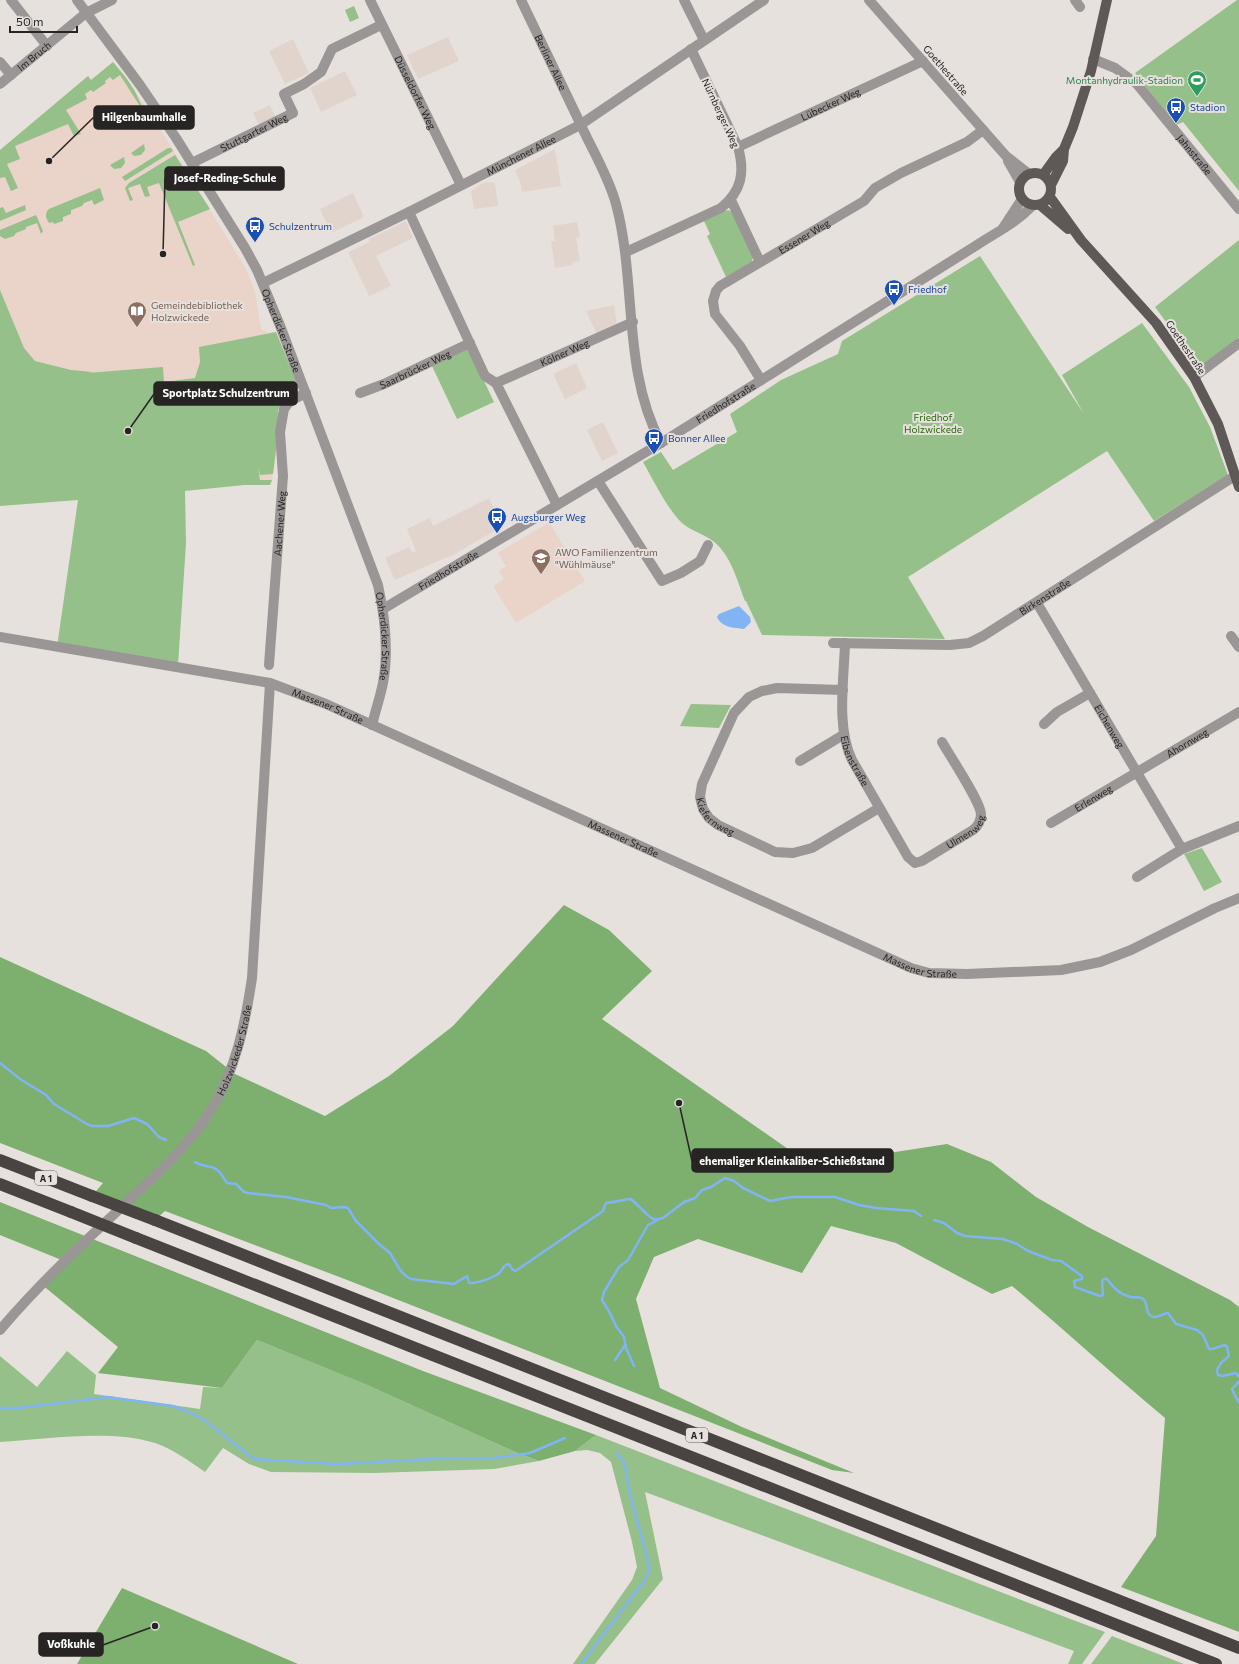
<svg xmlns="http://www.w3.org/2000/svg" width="1239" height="1664" viewBox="0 0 1239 1664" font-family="Commissioner,sans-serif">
	<rect width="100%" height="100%" fill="#e7e1dd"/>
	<!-- built -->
	<path fill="#e1d4cc" d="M448 37 459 61 418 79 407 55Z
		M293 39 309 73 285 84 269 51Z
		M345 71 357 95 321 112 310 88Z
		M270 105 276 118 259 125 253 113Z
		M555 149 561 186 522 192 521 185 515 170Z
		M485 182 495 183 498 206 474 209 471 191Z
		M353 193 364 217 331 233 320 209Z
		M406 221 413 238 376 256 391 286 369 296 348 252 370 242 369 239Z
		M577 222 580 237 576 238 580 261 572 262 573 265 555 268 551 241H555L553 226Z
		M614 305 617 325 597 334 586 311Z
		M576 363 587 388 565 399 553 374Z
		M603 422 618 453 602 461 587 430Z
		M489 498 499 520 493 524 496 530 448 558 447 557 395 580 385 558 409 547 412 553 416 551 407 529 430 518 433 526Z"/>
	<!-- education -->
	<path fill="#ead3c8" d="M113 62 125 76 169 143 245 267 255 291 261 329 268 333 276 332 296 381 278 410 277 443 272 480 270 485H244L0 506V150L88 76 91 80Z
		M549 522 585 581 516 623 493 586 504 579 499 571 506 566 498 553Z"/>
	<!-- green -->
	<path fill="#95c089" d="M1237 0H1239V191L1183 122 1176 125 1135 73Z
		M354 6 359 18 350 22 345 10Z
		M113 62C126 77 138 92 143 111L120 75 113 80 110 77 105 81 106 83 93 92 91 90 85 94 87 99 66 110 81 134 74 136 68 124 15 146 20 159 7 164 18 188 11 191 5 177 0 178V150L88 76 91 80Z
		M144 144 145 150 141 155 134 156 131 153Z
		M168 148H171L173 151 125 181 122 177Z
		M175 155 210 209 178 222 195 265 193 266 159 183 147 187 150 196 145 197 140 184 128 188 133 200 130 201 125 188 129 183Z
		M124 157 125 163 121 168 114 169 110 165Z
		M100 188 104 200 94 205 92 200 84 203 82 206 71 210V214L63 217V221L54 224 53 222 49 223C46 218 44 214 49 209Z
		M25 205 26 210 0 221V208L3 207 6 213Z
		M728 210 732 212 753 257 752 262 726 277 707 236 710 234 704 221Z
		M36 215 43 231 41 234 37 223 26 227V229L16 233 14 236 5 239 0 236V230Z
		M1239 240V337L1200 368 1155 307Z
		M980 256 1084 414 1062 375 1142 323 1189 387 1210 427 1228 475 1154 521 1107 451 908 577 945 639 762 635 746 601H745C737 580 731 555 713 541 702 533 688 530 679 520 664 503 654 481 643 462L661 452 673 470 737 432 730 414 781 380 838 354 842 341Z
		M0 290 24 348 35 361 71 370 93 372 87 373 163 367 164 382 195 378 200 362 199 347 276 332 296 381 278 410 277 443 273 474 260 475 258 467 260 480H272L270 485H244L185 491 186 543 178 665 57 647 78 500 0 506Z
		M469 349 494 402 457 419 432 366Z
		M691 704 731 705 719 728 680 726Z
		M1202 848 1222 882 1204 891 1184 854Z
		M257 1340 367 1385 515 1452 539 1461 494 1469 374 1473 271 1472 249 1464 223 1448 205 1472C189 1461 173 1449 155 1443 110 1429 47 1439 0 1442V1356L37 1387 67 1351 96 1375 94 1394 200 1409 203 1387 222 1388Z
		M596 1435 1073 1620 1105 1632 1082 1664H1068L1074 1651 645 1492 663 1579 595 1664H573L632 1580 637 1567 632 1542 611 1462 600 1453 587 1450 575 1451Z
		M1112 1636 1184 1664H1091Z"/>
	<!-- forest -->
	<path fill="#7db06e" d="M564 905 609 930 652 971 602 1019 811 1165 947 1144 991 1162 1036 1197 1088 1227 1230 1300 1239 1307V1632L1121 1587 1156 1536 1165 1418C1113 1375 1064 1329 1012 1286L992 1294 896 1243 831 1226 802 1273 698 1239 654 1257 636 1299 660 1388 742 1427 854 1473 832 1470 342 1278 165 1211 155 1220 92 1196 103 1183 0 1143V957L206 1051 235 1074 325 1116 389 1076 453 1026Z
		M0 1202 423 1371 596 1435 575 1451 539 1461 515 1452 367 1385 257 1340 222 1388 98 1373 118 1347 41 1284 64 1261 0 1235Z
		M122 1588 298 1664H77Z"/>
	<!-- water -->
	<path fill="#80b4f4" d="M739 606 750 617 751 622 744 629C734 628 721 627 717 617L719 614Z"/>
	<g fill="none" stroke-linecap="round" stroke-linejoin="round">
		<!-- stream -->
		<path stroke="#80b4f4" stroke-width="2.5" d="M0 1063 20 1079 46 1095 54 1104 87 1124 92 1126H108L134 1118 147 1124 159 1137 166 1140
			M195 1162C202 1167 207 1165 214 1168 221 1171 223 1178 227 1183L236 1184 244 1192 248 1193 286 1197 326 1205 331 1208 344 1207 348 1208 356 1221 379 1244 390 1253 400 1270 406 1276 411 1279 454 1284 467 1276 469 1283C476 1284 492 1278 498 1274 503 1271 502 1265 509 1264L512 1269 515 1271 517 1270 603 1211 606 1203C614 1202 622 1200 631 1199L649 1216 653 1219H658L663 1218 684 1202 695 1198 702 1190 711 1187 725 1178 734 1181 743 1188 770 1201 791 1197H835L859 1205 876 1208 914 1211 921 1216
			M934 1220 944 1223 957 1233 965 1236 1003 1239 1017 1244 1028 1251 1052 1260 1061 1261 1082 1276V1279L1074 1281 1075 1287 1100 1296 1103 1295 1102 1281 1104 1279H1107C1114 1288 1119 1294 1131 1297 1135 1298 1140 1296 1143 1299 1149 1303 1144 1314 1153 1317 1159 1318 1163 1313 1168 1313L1176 1324 1197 1330 1203 1335 1209 1349H1212L1225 1345 1227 1347 1229 1356 1221 1363 1217 1370 1218 1375 1222 1376 1236 1373 1239 1377
			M615 1360 625 1345
			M634 1366 626 1348 624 1337 616 1326 610 1313 602 1300 604 1292 619 1267 628 1260 648 1225 658 1220
			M1239 1381 1232 1389 1239 1403
			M0 1408H19L107 1397 173 1406 191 1413 204 1420 254 1459 338 1464 433 1459 494 1458 530 1453 565 1438
			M581 1664 644 1581 649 1572V1565L629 1490 625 1464 617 1453"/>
		<!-- minor -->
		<g stroke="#9a9696" stroke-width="10">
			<path d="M11 0 47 46"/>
			<path id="s1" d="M77 0 140 85 176 138 245 248 257 270 281 328 378 585C385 617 389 651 383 683 380 698 375 712 372 725"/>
			<path id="s2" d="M370 0 461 185"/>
			<path id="s3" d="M521 0C541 41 560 82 580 123 592 150 608 175 616 204 637 282 622 371 661 443"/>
			<path d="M684 0 704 40"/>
			<path d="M869 0 1006 156 1029 174"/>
			<path d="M1075 0 1080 7"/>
			<path id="s4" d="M1093 59 1115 68 1137 84 1239 209"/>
			<path d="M0 62 11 75"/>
			<path id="s5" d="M0 84 86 13 112 0"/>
			<path id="s6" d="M738 147 923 61"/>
			<path d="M1008 161 1020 182"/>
			<path id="s7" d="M192 163 293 113 284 94 304 84 321 72 332 49 381 25"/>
			<path d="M731 200 760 262"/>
			<path d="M409 212 485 376 496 383 557 505"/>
			<path d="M1003 228 1022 199"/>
			<path d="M626 252 721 208C742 191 745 172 738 147L691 49"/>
			<path id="s8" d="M263 283 409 212 580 125 764 0"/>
			<path d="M1194 377 1239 343"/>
			<path id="s9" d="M761 380 740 346 715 314 713 301 716 291 720 286 864 201 875 188 901 173 967 142 983 130"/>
			<path id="s10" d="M496 383 633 322"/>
			<path id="s11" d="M360 393 384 384 470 343"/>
			<path d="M598 481 662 581 681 573 700 561 708 545"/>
			<path id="s12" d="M1037 603 1182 849"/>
			<path id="s13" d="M383 609 661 443 977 245C997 232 1016 223 1032 206"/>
			<path d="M1231 636 1239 647"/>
			<path id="s14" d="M0 637 270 683 326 704 911 968 929 973 967 974 1061 970 1100 962 1131 950 1215 908 1239 898"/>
			<path id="s15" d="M833 643 950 645 969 643 983 636 1230 479 1236 477"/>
			<path id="s16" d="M845 643C844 680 836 727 852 760L908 857 915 863 922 861 973 830C978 826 981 821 981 814 980 801 950 756 942 742"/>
			<path id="s17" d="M269 665 283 476 280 432 284 409 290 401 306 393"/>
			<path id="s18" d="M843 690 777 688 762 691 749 697 734 713 702 784 700 797 703 809 709 818 718 825 775 852 793 853 812 848 879 808"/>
			<path d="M1044 724 1057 712 1090 693"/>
			<path d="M800 761 843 735"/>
			<path id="s19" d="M1051 823 1239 712"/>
			<path d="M1137 877 1182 849 1239 826"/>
			<path id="s20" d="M0 1330C39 1284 82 1244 126 1203 156 1175 189 1146 211 1110 236 1069 245 1025 252 978L270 683"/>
		</g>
		<!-- major -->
		<path stroke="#5e5857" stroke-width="10" d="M1019 189a16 16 0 1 1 32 0a16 16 0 1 1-32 0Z
			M1043 175 1056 157 1064 149
			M1051 185 1063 161 1064 149 1073 127 1091 71 1107 0
			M1050 197 1081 240 1156 323 1194 377 1218 424 1239 487
			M1040 205 1068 229"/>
		<!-- highway -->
		<path stroke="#494341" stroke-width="12" d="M0 1160 92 1196
			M0 1184 71 1212
			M155 1220 1239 1648
			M136 1238 1216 1664"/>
		<!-- highway-bridge -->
		<path stroke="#494341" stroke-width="12" d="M92 1196 155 1220
			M71 1212 136 1238"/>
	</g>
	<!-- icons -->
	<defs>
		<symbol id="stadium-pin" viewBox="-11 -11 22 30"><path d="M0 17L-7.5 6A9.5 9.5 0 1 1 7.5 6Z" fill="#2e9e5b" stroke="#e7e1dd"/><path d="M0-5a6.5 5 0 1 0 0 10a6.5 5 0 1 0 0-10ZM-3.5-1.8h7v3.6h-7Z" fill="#fff"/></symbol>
		<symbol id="bus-pin" viewBox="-11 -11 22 30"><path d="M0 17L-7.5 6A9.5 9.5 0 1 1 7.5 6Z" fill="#1a4fb4" stroke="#e7e1dd"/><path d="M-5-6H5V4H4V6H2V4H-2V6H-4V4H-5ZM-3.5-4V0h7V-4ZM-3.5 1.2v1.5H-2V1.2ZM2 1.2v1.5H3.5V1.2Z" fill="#fff"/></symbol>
		<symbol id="library-pin" viewBox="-11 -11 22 30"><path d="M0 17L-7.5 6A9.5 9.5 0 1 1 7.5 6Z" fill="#8d6e63" stroke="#e7e1dd"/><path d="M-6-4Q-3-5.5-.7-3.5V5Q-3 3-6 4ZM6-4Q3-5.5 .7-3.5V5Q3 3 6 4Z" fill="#fff"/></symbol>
		<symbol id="school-pin" viewBox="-11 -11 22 30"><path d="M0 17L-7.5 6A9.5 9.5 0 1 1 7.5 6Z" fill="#8d6e63" stroke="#e7e1dd"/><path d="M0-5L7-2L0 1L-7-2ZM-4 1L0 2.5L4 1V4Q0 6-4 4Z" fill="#fff"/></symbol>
	</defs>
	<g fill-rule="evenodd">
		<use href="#stadium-pin" x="1186" y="69" width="22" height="30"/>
		<use href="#bus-pin" x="1165" y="96" width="22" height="30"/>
		<use href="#bus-pin" x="244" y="215" width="22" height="30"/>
		<use href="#bus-pin" x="883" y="278" width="22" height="30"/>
		<use href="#library-pin" x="126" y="300" width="22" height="30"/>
		<use href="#bus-pin" x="643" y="427" width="22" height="30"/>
		<use href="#bus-pin" x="486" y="506" width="22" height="30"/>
		<use href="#school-pin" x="530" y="547" width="22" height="30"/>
	</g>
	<g text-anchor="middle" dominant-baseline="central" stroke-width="4" stroke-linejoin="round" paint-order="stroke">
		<!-- shield labels -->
		<g fill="#e7e1dd" stroke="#615d5b" stroke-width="1">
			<rect x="35" y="1171" width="22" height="14" rx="3"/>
			<rect x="686" y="1428" width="22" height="14" rx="3"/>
		</g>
		<g font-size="9" font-weight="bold" fill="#272423">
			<text x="46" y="1178">A 1</text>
			<text x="697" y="1435">A 1</text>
		</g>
		<!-- street labels -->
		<g font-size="10" fill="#272423" stroke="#e7e1dd">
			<text stroke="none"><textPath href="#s5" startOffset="44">Im Bruch</textPath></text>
			<text stroke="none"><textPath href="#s3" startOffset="69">Berliner Allee</textPath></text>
			<text transform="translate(946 70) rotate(49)">Goethestraße</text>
			<text stroke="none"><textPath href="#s2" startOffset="103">Düsseldorfer Weg</textPath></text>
			<text stroke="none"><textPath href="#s6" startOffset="102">Lübecker Weg</textPath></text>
			<text transform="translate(721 113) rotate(65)">Nürnberger Weg</text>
			<text stroke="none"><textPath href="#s7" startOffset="69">Stuttgarter Weg</textPath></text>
			<text stroke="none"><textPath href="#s8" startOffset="288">Münchener Allee</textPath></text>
			<text stroke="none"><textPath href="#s4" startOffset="142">Jahnstraße</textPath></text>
			<text stroke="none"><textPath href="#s9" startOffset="208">Essener Weg</textPath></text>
			<text stroke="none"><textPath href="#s1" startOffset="390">Opherdicker Straße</textPath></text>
			<text transform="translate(1186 347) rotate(56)">Goethestraße</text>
			<text stroke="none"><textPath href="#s10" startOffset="75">Kölner Weg</textPath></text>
			<text stroke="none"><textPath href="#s11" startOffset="60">Saarbrücker Weg</textPath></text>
			<text stroke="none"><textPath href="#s13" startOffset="400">Friedhofstraße</textPath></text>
			<text stroke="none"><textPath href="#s17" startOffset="142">Aachener Weg</textPath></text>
			<text stroke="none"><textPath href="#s13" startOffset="76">Friedhofstraße</textPath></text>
			<text stroke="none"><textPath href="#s15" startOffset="225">Birkenstraße</textPath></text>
			<text stroke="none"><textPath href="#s1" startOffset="714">Opherdicker Straße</textPath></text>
			<text stroke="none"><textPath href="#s14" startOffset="336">Massener Straße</textPath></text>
			<text stroke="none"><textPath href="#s12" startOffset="143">Eichenweg</textPath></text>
			<text stroke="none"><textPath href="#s19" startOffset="158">Ahornweg</textPath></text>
			<text stroke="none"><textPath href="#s16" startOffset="120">Eibenstraße</textPath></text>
			<text stroke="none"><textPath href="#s19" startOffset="49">Erlenweg</textPath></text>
			<text stroke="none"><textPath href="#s18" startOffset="235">Kiefernweg</textPath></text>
			<text stroke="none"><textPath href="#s16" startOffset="300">Ulmenweg</textPath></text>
			<text stroke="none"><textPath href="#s14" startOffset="660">Massener Straße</textPath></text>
			<text stroke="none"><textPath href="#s14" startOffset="984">Massener Straße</textPath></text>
			<text stroke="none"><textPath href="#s20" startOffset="370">Holzwickeder Straße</textPath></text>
		</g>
		<!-- leisure labels -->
		<g font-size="10" fill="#27864d" stroke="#e7e1dd" text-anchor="end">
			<text x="1183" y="80">Montanhydraulik-Stadion</text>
		</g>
		<!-- transit labels -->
		<g font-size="10" fill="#164399" stroke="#e7e1dd" text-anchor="start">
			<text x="1190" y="107">Stadion</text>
			<text x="269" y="226">Schulzentrum</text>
			<text x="908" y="289">Friedhof</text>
			<text x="668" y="438">Bonner Allee</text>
			<text x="511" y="517">Augsburger Weg</text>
		</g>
		<!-- education labels -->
		<g font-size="10" fill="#785e54" stroke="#e7e1dd" text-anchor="start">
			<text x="151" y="305">Gemeindebibliothek<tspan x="151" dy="12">Holzwickede</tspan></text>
			<text x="555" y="552">AWO Familienzentrum<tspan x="555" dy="12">"Wühlmäuse"</tspan></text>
		</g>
		<!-- park labels -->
		<g font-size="10" fill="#266809" stroke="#e7e1dd">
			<text x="933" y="417">Friedhof<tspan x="933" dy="12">Holzwickede</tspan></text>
		</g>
	</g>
	<!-- callouts -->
	<path fill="none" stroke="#272423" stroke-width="1.5" d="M49 161L94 117M163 254L165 178M128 431L154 394M679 1103L692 1161M155 1626L103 1645"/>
	<g fill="#272423" stroke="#e7e1dd" stroke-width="1.5">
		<circle cx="49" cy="161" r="4"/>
		<circle cx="163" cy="254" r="4"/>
		<circle cx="128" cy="431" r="4"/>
		<circle cx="679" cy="1103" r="4"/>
		<circle cx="155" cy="1626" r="4"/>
	</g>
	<g fill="#272423" stroke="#272423" stroke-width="1.5">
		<rect x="94" y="106" width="100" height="23" rx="4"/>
		<rect x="165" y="167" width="119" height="23" rx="4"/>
		<rect x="154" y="382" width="143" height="23" rx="4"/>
		<rect x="692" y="1149" width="201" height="23" rx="4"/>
		<rect x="39" y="1633" width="64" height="23" rx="4"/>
	</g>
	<g font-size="11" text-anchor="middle" font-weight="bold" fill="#fff">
		<text x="144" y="121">Hilgenbaumhalle</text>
		<text x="225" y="182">Josef-Reding-Schule</text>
		<text x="226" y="397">Sportplatz Schulzentrum</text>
		<text x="792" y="1165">ehemaliger Kleinkaliber-Schießstand</text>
		<text x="71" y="1648">Voßkuhle</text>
	</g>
	<!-- scale -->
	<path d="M10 26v6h67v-6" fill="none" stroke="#272423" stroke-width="2"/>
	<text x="16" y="26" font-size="12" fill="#272423" stroke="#e7e1dd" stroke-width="3" paint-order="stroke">50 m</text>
</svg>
